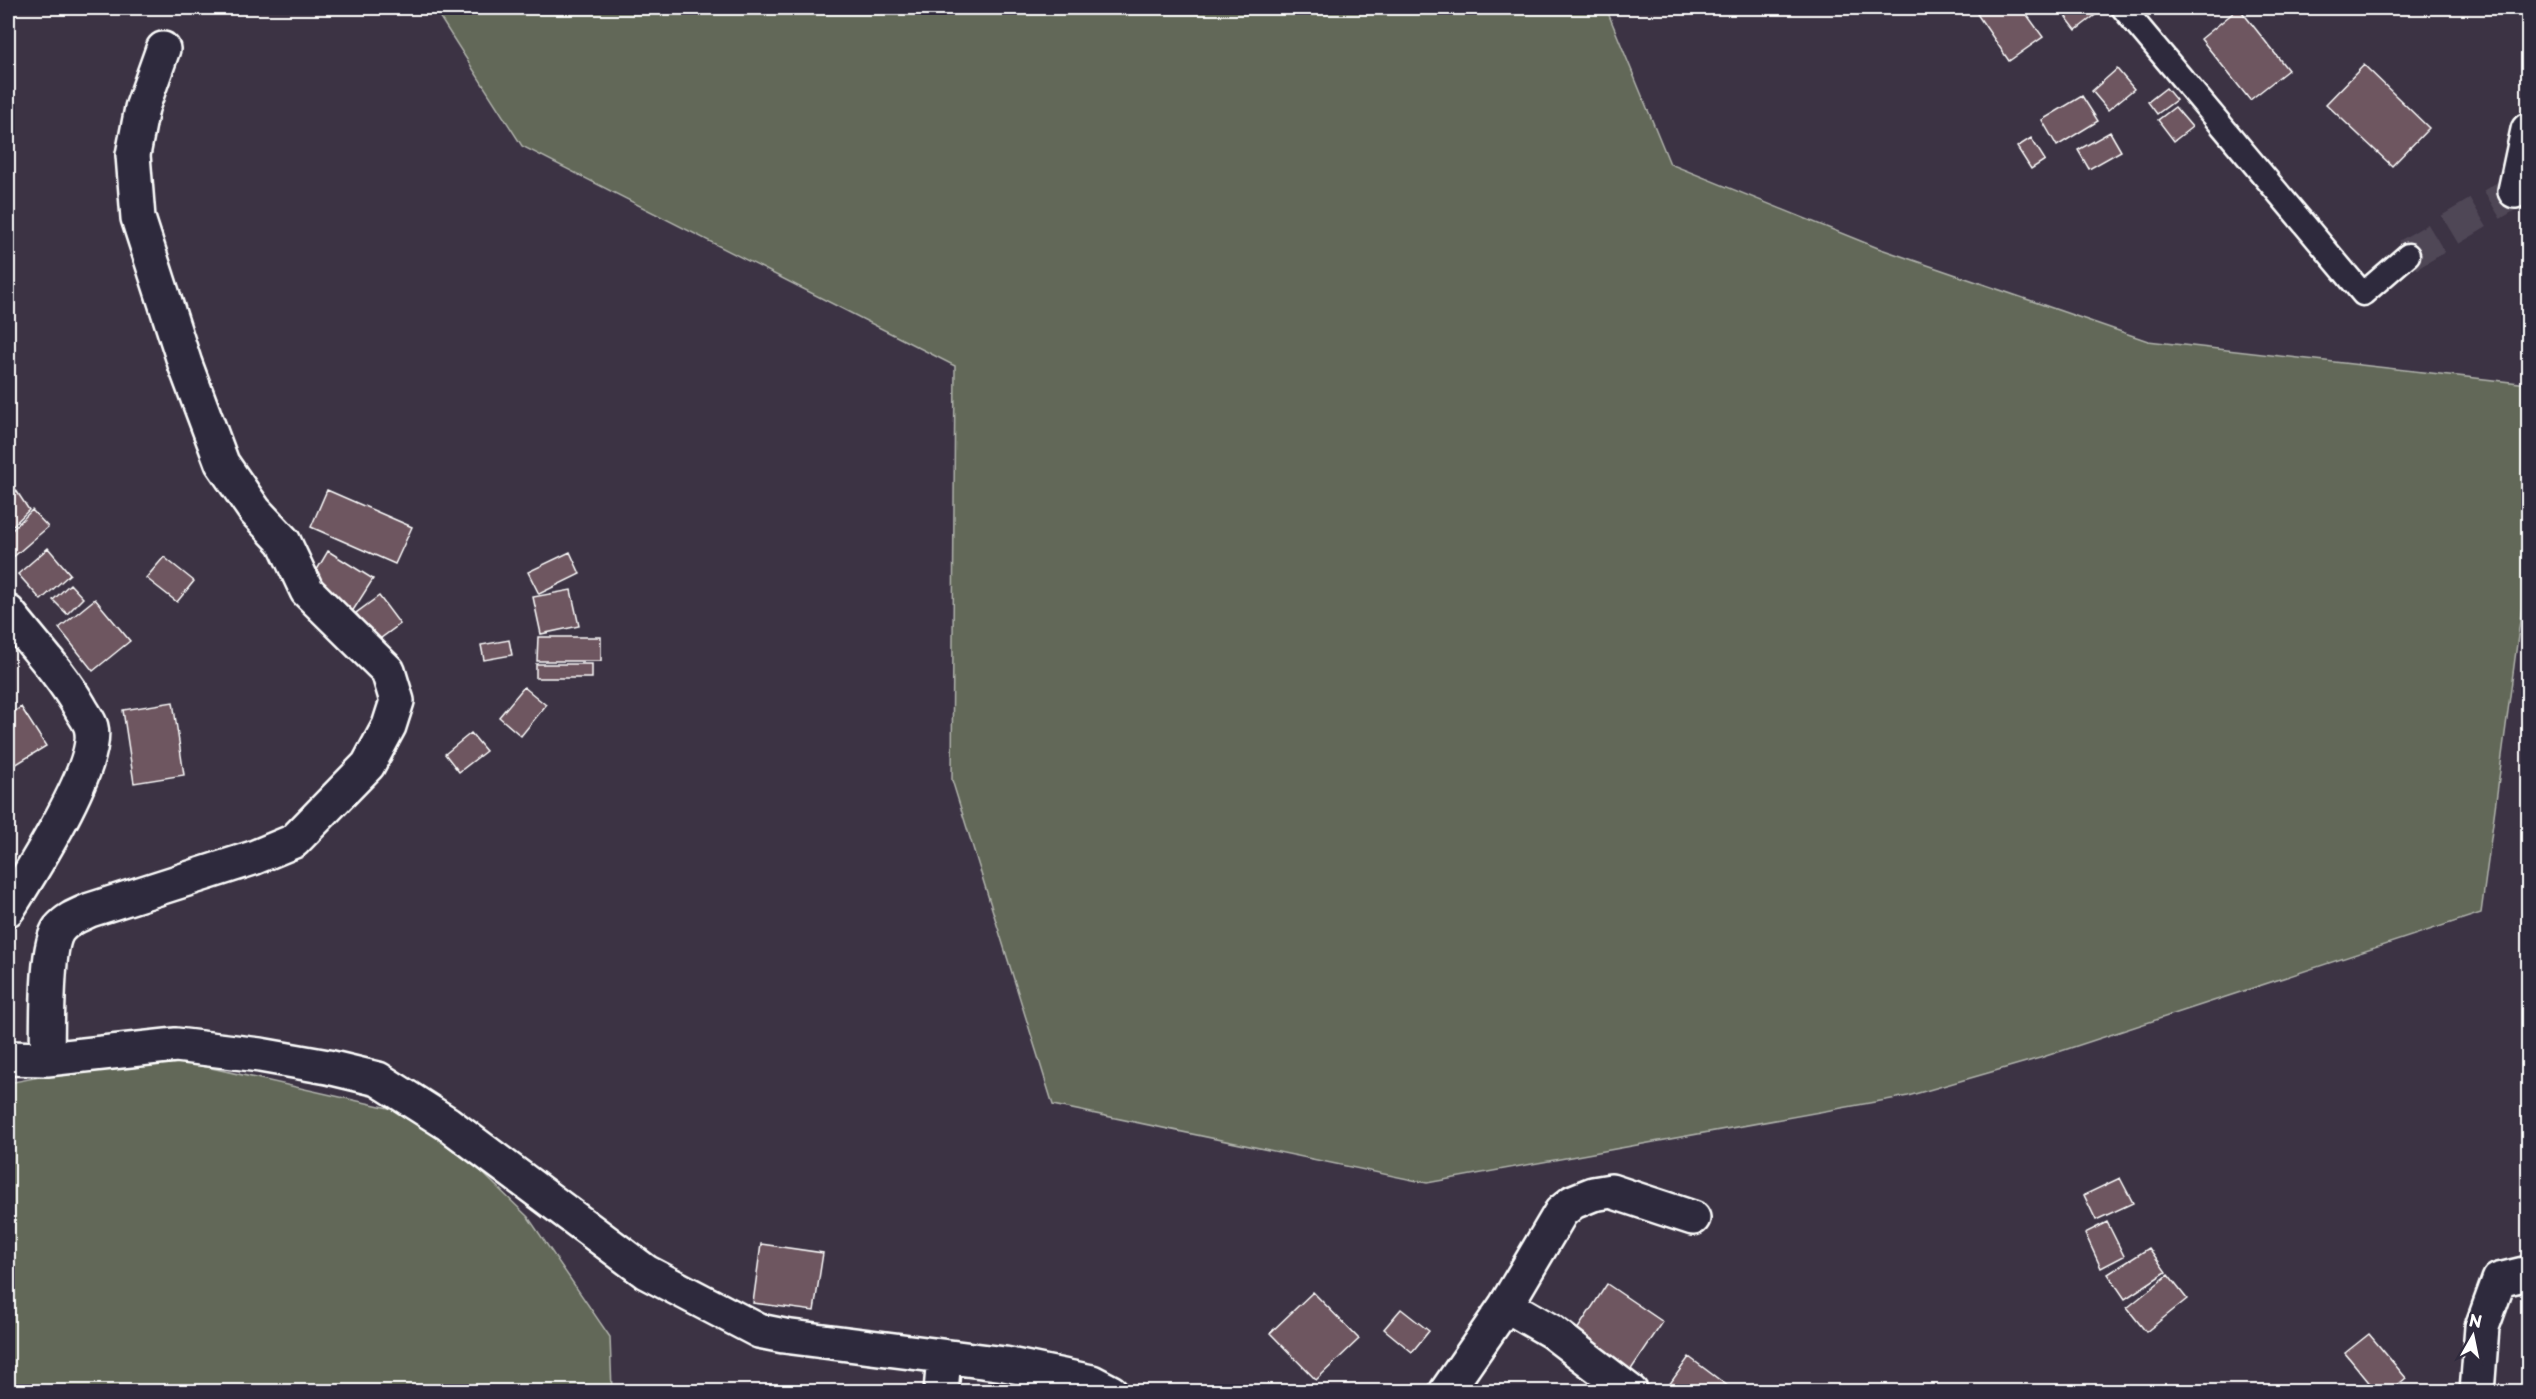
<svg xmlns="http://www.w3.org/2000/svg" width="2536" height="1399" viewBox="0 0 2536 1399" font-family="'Playpen Sans',sans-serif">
	<rect width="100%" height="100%" fill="#3c3344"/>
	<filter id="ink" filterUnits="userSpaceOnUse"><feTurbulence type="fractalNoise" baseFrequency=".0167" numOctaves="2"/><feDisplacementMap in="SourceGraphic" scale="12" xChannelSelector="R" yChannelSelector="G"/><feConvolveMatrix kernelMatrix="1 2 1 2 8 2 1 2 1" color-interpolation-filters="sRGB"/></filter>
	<g filter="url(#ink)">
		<!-- green -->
		<path fill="#626759" stroke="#b0b3ac" stroke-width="1.5" d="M434 8H1606L1670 164 1878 248 2148 341 2528 384V561L2481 913 2040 1058 1908 1096 1427 1183 1053 1105 952 780 955 366 522 146Z
			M154 1055 424 1116 528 1217 610 1337 612 1391H8V1083Z"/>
		<!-- building -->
		<path fill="#6e5660" stroke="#fff" stroke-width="1.5" d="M1986 8H2022L2043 37 2009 61 1977 14Z
			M2059 8H2093L2098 13 2076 30Z
			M2239 8 2288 70 2250 100 2201 39Z
			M2364 65 2429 128 2392 166 2326 104Z
			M2117 69 2134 89 2108 110 2092 91Z
			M2166 88 2176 100 2157 114 2148 102Z
			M2082 96 2098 121 2057 146 2042 120Z
			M2175 107 2192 127 2174 141 2158 120Z
			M2110 132 2121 151 2089 169 2078 150Z
			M2031 138 2045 160 2031 169 2017 147Z
			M8 478 29 510 8 530Z
			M327 490 412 527 395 564 311 527Z
			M32 510 48 527 11 559 8 556V534Z
			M48 548 70 574 41 600 18 574Z
			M328 551 373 579 352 612 308 585Z
			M570 552 580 574 539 594 528 572Z
			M164 557 194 581 177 602 146 578Z
			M70 584 83 598 67 614 53 600Z
			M571 590 579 626 541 634 533 597Z
			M379 596 400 624 377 641 356 613Z
			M95 599 130 641 93 671 59 628Z
			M538 637H601V661H537Z
			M509 640 512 655 484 660 481 645Z
			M536 664H592V678H536Z
			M524 687 546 705 521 736 499 717Z
			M173 702 184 775 134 783 123 710Z
			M21 707 46 746 10 768 8 764V716Z
			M471 733 486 751 459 772 445 754Z
			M2120 1178 2133 1203 2096 1220 2084 1195Z
			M2107 1222 2124 1256 2101 1268 2085 1233Z
			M761 1244 823 1253 814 1311 753 1303Z
			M2149 1248 2166 1272 2125 1299 2108 1274Z
			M2168 1275 2187 1299 2146 1332 2127 1308Z
			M1607 1284 1663 1322 1630 1371 1575 1333Z
			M1313 1292 1359 1339 1316 1380 1270 1333Z
			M1401 1309 1429 1331 1412 1352 1384 1329Z
			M2369 1334 2406 1378 2389 1392H2377L2345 1353Z
			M1689 1357 1729 1387 1725 1392H1664Z
			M996 1385 1025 1392H995Z"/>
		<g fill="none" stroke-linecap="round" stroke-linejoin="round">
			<!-- minor-tunnel -->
			<path stroke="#504757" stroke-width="33" stroke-dasharray="33 16" stroke-linecap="butt" d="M2408 255 2515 191"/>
			<defs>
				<path id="service" d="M2123 8 2363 294 2408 255"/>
				<path id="minor" d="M2515 191 2528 130
					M8 612C32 643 60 672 80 707 83 713 89 720 91 727 101 764 29 875 8 909
					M8 1058 47 1059 176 1045 260 1055 328 1067 378 1079 447 1123 646 1272 759 1331 784 1336 1005 1364 1092 1382 1111 1392
					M47 1059C48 1033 45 947 59 929 67 919 79 915 90 910L253 858 294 841 368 765 389 726 397 701 388 671 307 591 284 542 255 511 222 463 185 364 138 218 133 155 142 108 163 49
					M1506 1305 1561 1212 1573 1202 1593 1194 1611 1191 1693 1218
					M941 1392 944 1357
					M1446 1392 1506 1305 1551 1331 1631 1392
					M2477 1392 2482 1327 2499 1280 2528 1273"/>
			</defs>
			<!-- service casing -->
			<use href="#service" stroke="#fff" stroke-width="27"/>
			<!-- minor casing -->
			<use href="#minor" stroke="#fff" stroke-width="38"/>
			<!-- service -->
			<use href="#service" stroke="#2f2a3d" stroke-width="22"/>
			<!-- minor -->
			<use href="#minor" stroke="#2f2a3d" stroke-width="33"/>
		</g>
	</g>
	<!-- margin -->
	<rect width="2536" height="1399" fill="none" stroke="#2f2a3d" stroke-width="30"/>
	<rect x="15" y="15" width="2506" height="1369" fill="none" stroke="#fff" stroke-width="2" filter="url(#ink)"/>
	<!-- north arrow -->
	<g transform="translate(2473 1336) rotate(9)" stroke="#2f2a3d" stroke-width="4.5" paint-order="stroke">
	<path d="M0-4.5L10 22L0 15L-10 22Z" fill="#ffffff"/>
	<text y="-9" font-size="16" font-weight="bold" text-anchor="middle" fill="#ffffff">N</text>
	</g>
</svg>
